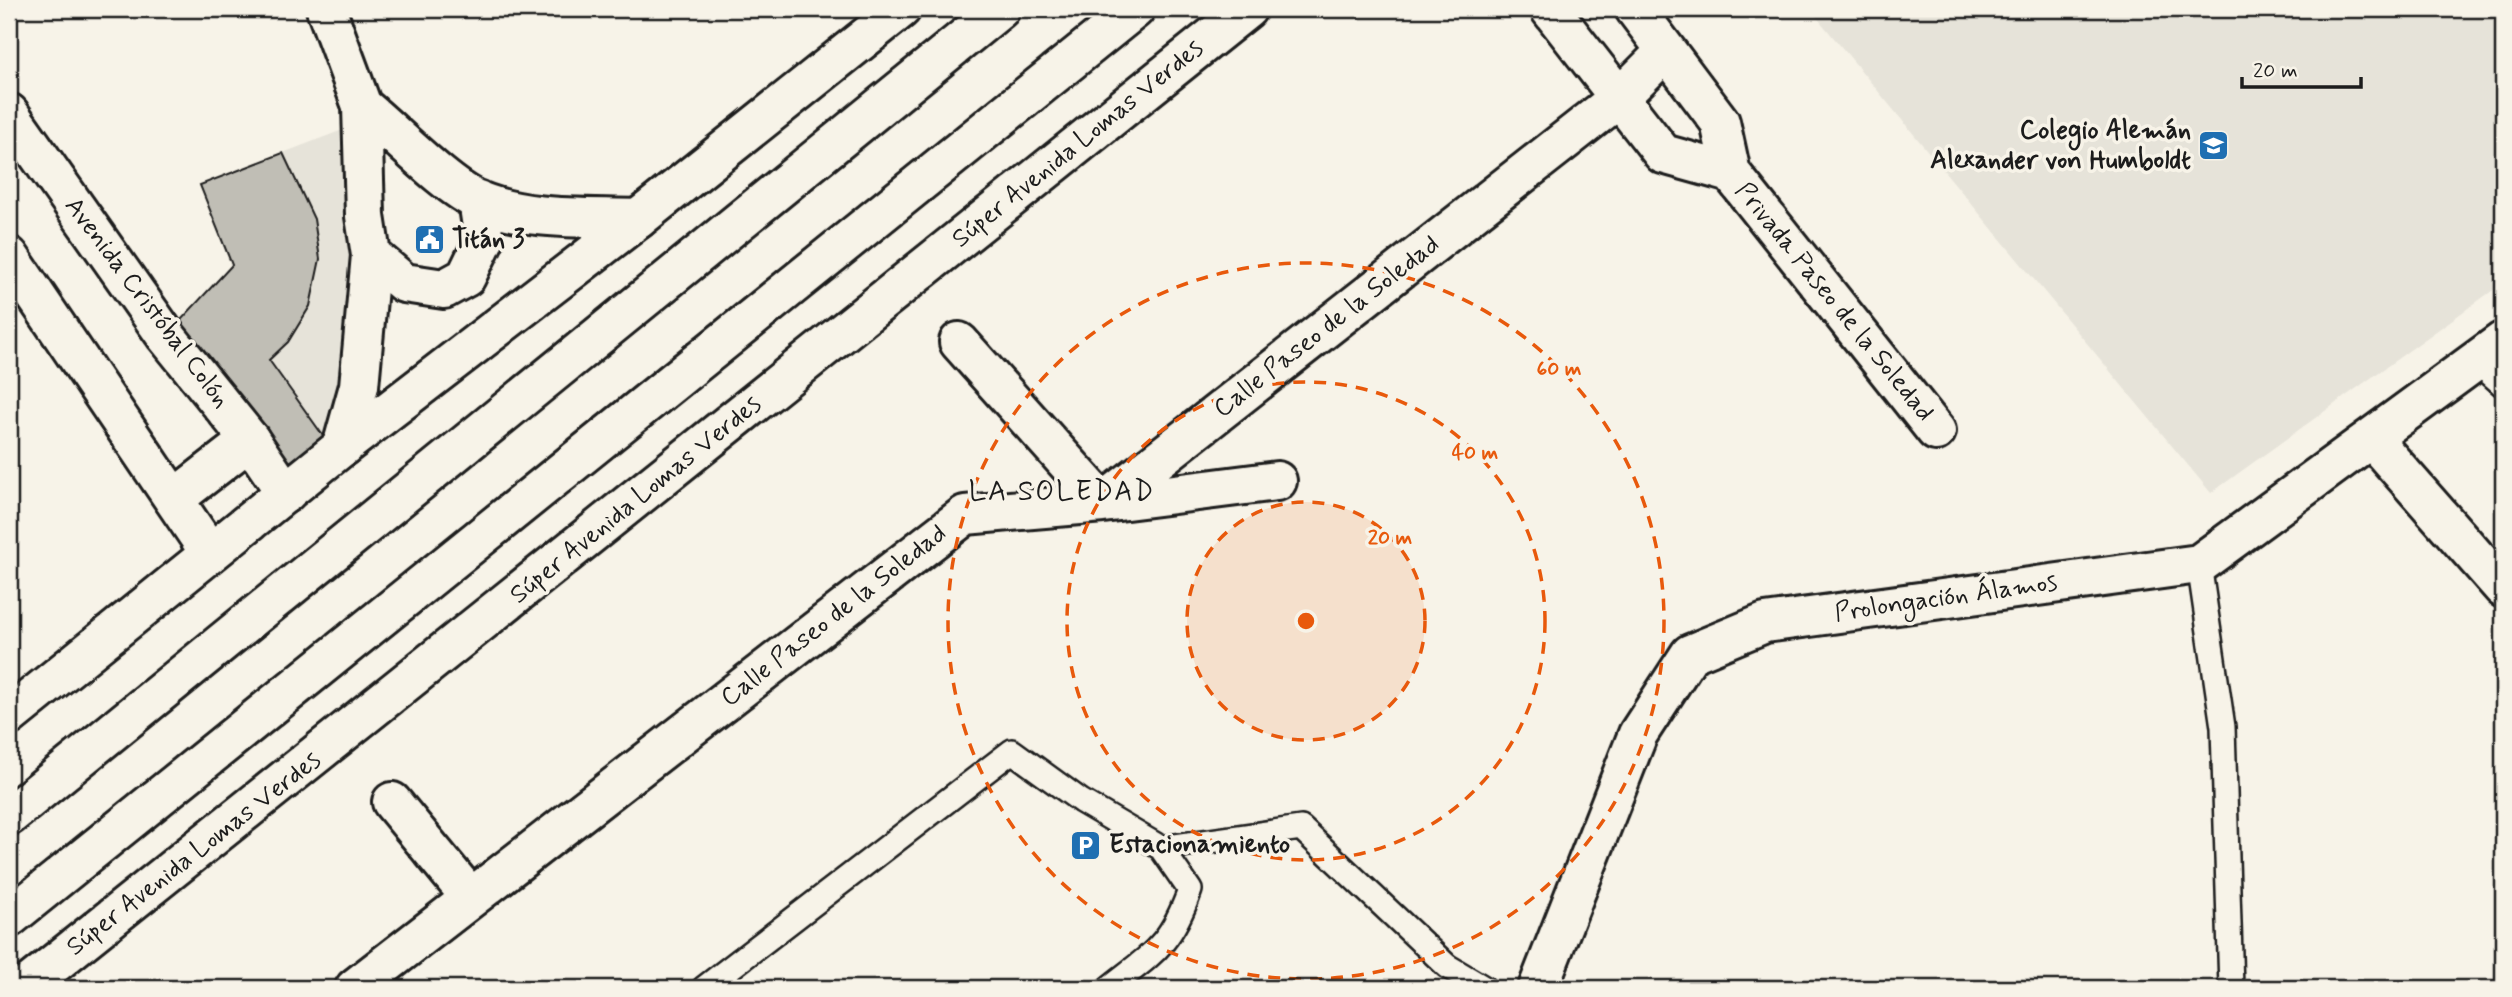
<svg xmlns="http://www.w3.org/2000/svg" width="2512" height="997" viewBox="0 0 2512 997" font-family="Mynerve,sans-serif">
	<rect width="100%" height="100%" fill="#f7f3e8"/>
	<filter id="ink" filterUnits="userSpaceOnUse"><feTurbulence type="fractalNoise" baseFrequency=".0143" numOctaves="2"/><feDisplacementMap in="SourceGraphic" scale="14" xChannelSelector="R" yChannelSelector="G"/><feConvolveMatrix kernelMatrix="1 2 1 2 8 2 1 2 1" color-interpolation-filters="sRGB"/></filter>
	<g filter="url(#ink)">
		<!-- built -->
		<path fill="#e6e3d9" d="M1810 9H2503V283L2211 493Z
			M358 124 363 215 341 446 287 489 177 329 232 265 200 185Z"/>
		<!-- building -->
		<path fill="#c0beb5" stroke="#1c1c1c" stroke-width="2" d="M283 153 314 219 320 259 310 306 288 342 269 360 324 437 282 468 180 321 232 265 200 185Z"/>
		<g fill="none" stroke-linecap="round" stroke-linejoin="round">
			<defs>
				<path id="service" d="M2477 362 2503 385
					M2199 564 2223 727 2231 988
					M1161 848 1301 828 1447 966 1484 988
					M704 988 1012 751 1081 801 1161 848 1190 890C1170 946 1153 953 1109 988"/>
				<path id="minor" d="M326 9 362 106 365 216 371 255 359 386 342 447
					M1550 9 1663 154 1731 173
					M1635 9 1720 122 1731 173 1936 431
					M362 106C393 131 446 187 479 201 528 221 586 217 638 219
					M9 113 166 336 250 440 286 493
					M371 255 404 283 444 289 466 277 484 240 478 200
					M9 256 210 553
					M959 342 1103 503
					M2372 439 2503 588
					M1103 503 1619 98 1666 51
					M392 802 471 898
					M355 988 965 515 1103 503 1277 481
					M1538 988 1638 734 1690 654 1765 623 2199 564 2503 341"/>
				<path id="tertiary" d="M174 499 250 440"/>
				<path id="secondary" d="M9 716 342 447 638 219 901 9
					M24 988 1247 9"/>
				<path id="primary" d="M9 816 1000 9
					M9 918 1135 9"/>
			</defs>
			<!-- service casing -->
			<use href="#service" stroke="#1c1c1c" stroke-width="28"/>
			<!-- minor casing -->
			<use href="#minor" stroke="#1c1c1c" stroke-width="44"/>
			<!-- tertiary casing -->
			<use href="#tertiary" stroke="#1c1c1c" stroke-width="44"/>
			<!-- secondary casing -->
			<use href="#secondary" stroke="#1c1c1c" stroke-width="44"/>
			<!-- primary casing -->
			<use href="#primary" stroke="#1c1c1c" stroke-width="44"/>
			<!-- service -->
			<use href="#service" stroke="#f7f3e8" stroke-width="23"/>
			<!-- minor -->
			<use href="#minor" stroke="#f7f3e8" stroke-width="38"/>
			<!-- tertiary -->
			<use href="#tertiary" stroke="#f7f3e8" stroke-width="38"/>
			<!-- secondary -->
			<use href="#secondary" stroke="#f7f3e8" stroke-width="38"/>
			<!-- primary -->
			<use href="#primary" stroke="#f7f3e8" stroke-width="38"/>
		</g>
	</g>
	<!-- distance rings -->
	<circle cx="1306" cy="621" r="119" fill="#e8590c" fill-opacity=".12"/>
	<g fill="none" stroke="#e8590c" stroke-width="3.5" stroke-dasharray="12 9">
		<circle cx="1306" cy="621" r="119"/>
		<circle cx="1306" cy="621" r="239"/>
		<circle cx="1306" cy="621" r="358"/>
	</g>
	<!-- icons -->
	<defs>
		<symbol id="school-square" viewBox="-11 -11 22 22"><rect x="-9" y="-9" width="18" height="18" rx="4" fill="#1f6fb2" stroke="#f7f3e8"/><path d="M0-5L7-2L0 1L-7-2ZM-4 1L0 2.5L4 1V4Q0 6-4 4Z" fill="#fff"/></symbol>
		<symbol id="civic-square" viewBox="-11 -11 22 22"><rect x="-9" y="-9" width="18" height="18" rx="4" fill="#1f6fb2" stroke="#f7f3e8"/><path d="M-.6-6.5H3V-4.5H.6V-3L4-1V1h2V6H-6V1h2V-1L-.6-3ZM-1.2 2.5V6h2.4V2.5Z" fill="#fff"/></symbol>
		<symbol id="parking-square" viewBox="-11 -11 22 22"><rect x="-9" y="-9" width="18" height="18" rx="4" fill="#1f6fb2" stroke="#f7f3e8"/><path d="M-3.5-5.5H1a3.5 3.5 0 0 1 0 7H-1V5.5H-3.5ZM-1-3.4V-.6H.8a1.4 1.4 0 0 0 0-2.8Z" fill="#fff"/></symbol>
	</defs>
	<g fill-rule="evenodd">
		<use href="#school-square" x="2196" y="128" width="35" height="35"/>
		<use href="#civic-square" x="412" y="222" width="35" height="35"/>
		<use href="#parking-square" x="1068" y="828" width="35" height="35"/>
	</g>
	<g text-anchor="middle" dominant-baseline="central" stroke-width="7" stroke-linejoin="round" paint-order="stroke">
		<!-- poi labels -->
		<g font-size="26" font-weight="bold" fill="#1c1c1c" stroke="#f7f3e8" text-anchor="start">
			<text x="2191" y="131" text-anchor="end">Colegio Alemán<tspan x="2191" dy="30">Alexander von Humboldt</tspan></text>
			<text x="452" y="240">Titán 3</text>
			<text x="1109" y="845">Estacionamiento</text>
		</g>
		<!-- street labels -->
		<g font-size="26" fill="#1c1c1c" stroke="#f7f3e8">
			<text transform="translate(1078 144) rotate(-39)">Súper Avenida Lomas Verdes</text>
			<text transform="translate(1834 302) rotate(51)">Privada Paseo de la Soledad</text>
			<text transform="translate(147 303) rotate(53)">Avenida Cristóbal Colón</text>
			<text transform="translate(1327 327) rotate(-38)">Calle Paseo de la Soledad</text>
			<text transform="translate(636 500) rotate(-39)">Súper Avenida Lomas Verdes</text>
			<text transform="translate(1946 598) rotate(-8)">Prolongación Álamos</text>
			<text transform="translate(834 616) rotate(-38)">Calle Paseo de la Soledad</text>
			<text transform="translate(194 854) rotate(-38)">Súper Avenida Lomas Verdes</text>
		</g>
		<!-- neighbourhood labels -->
		<g font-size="28" letter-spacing="2" fill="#1c1c1c" stroke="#f7f3e8">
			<text x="1062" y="492">LA SOLEDAD</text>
		</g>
	</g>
	<circle cx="1306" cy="621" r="10" fill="#e8590c" stroke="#f7f3e8" stroke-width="3.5"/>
	<g font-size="21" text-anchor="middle" font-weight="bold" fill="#e8590c" stroke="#f7f3e8" stroke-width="7" stroke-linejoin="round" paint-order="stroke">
		<text x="1559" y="375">60 m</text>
		<text x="1475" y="459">40 m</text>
		<text x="1390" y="544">20 m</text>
	</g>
	<!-- margin -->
	<rect width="2512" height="997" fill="none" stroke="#f7f3e8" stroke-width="35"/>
	<rect x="18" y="18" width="2477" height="962" fill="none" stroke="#1c1c1c" stroke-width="2.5" filter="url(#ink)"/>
	<!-- scale -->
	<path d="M2242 77v10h119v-10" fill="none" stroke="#1c1c1c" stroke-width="3.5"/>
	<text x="2253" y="77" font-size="21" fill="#1c1c1c" stroke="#f7f3e8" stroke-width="5" paint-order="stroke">20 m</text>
</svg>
